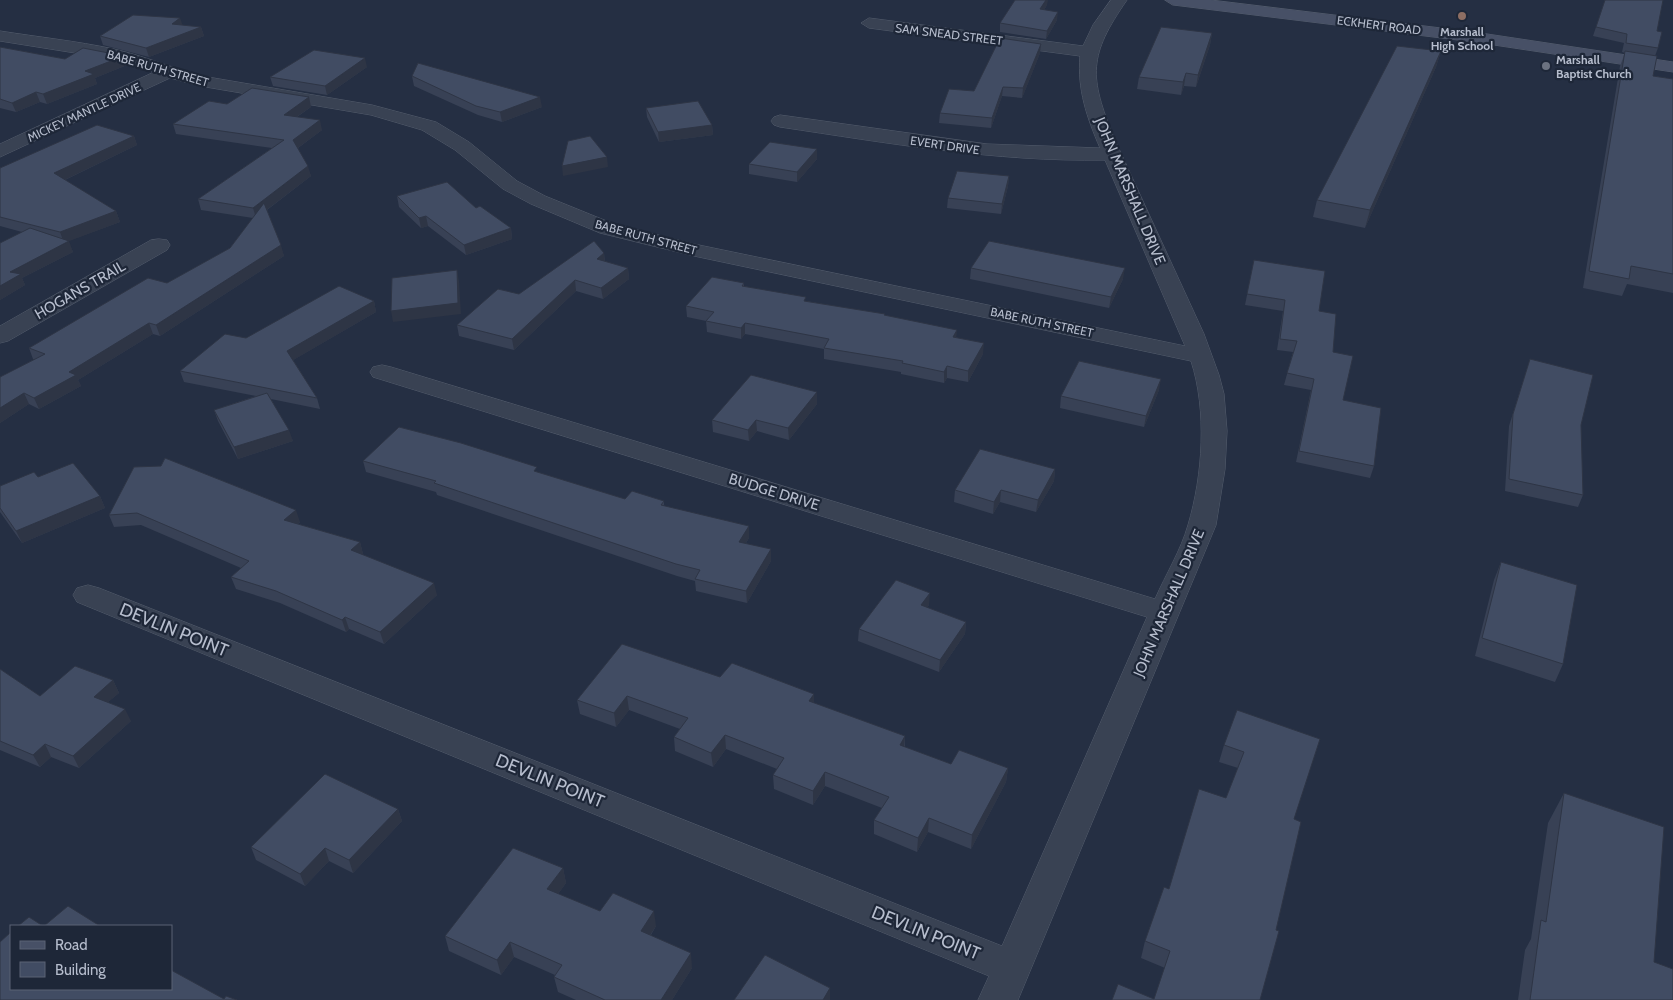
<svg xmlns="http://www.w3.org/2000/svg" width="1673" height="1000" viewBox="0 0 1673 1000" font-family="Cabin,sans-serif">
	<rect width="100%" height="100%" fill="#252f43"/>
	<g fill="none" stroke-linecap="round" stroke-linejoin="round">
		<defs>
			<path id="minor" d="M1111 0H1127C1088 56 1089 76 1114 138L1204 334 1219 375 1224 394 1227 431 1225 469 1216 525 1018 1000H978L989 976 77 602 73 595 77 588 88 585 99 588 1002 946 1147 617 373 377 370 372 373 367 382 365 391 367 1155 599C1166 574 1181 550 1188 525 1203 475 1207 410 1191 361L694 256 600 233 531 204 503 189 455 150 422 130 371 115 200 86 170 78 0 157V144L154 72 113 59 0 41V31C38 37 76 41 114 49 144 56 172 68 202 76L372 105 436 122 469 142 517 181 545 196 614 224 694 244 1185 346 1105 160C995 162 888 143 780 127L774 125 771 121 774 117 780 115 987 144 1100 148C1087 118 1077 89 1080 56L869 28 861 23 869 18 1083 46 1093 25Z
				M159 239 167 240 170 245 167 250 8 341 0 343V326L151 240Z"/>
			<path id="secondary" d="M1165 0H1211L1474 32 1673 62V72L1474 42 1173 5Z"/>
		</defs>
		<!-- minor casing -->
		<use href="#minor" stroke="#545d6d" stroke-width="1"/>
		<!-- secondary casing -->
		<use href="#secondary" stroke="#545d6d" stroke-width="1"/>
		<!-- minor -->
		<use href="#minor" fill="#394253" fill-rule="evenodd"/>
		<!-- secondary -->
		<use href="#secondary" fill="#475066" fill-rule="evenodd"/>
	</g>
	<!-- wall -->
	<path fill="#384155" d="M1605 0 1657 31 1658 48 1655 56 1653 76 1673 79V293L1627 284 1622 296 1583 288 1620 66 1625 53 1622 52 1624 43 1593 36Z
		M1047 5 1044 10 1057 20 1046 39 1000 32V23Z
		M201 27 204 36 149 57 103 45 100 36Z
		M1212 33 1210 45 1196 87 1184 86 1181 95 1137 89 1139 77Z
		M0 47 65 59 127 65 95 78 97 84 47 104 40 102 16 112 0 108Z
		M1441 51 1436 67 1365 228 1313 217 1317 200Z
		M1040 53 1022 98 1002 96 991 128 939 123 940 113 974 91Z
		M367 67 327 95 273 86 270 77Z
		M412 76 542 107 502 122 478 115 414 86Z
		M309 97 311 107 297 117 322 130 298 148 311 176 267 210 284 256 160 336 153 334 78 380 81 386 39 409 29 404 0 423V377L35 359H33L29 348 167 283 230 248 253 218 201 210 198 199 272 148 176 134 173 124 227 104Z
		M646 108 712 125 713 135 659 142 647 117Z
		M134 136 137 145 65 180 116 211 120 222 68 241 73 252 22 278 25 285 0 300 22 232 0 226V168Z
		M817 149V159L797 182 749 174V164Z
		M1009 176 1008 186 1001 214 947 208 948 198Z
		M397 196 476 208 511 228 512 239 466 255 428 226 421 228 399 207Z
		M604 253 605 262 628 268 629 279 603 299 576 291 514 350 459 336 457 325 519 294Z
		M1254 260 1319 311 1333 352 1343 400 1374 466 1370 478 1296 462 1311 390 1284 385 1293 352 1277 350 1283 311 1245 305Z
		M971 268 1123 279 1109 308 970 279Z
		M744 283V286L806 301 885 315 956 337 983 354 968 382 947 378 944 383 901 374V372L824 359V349L745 334 741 339 707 332 706 321 687 317 686 306Z
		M374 301 376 312 293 360 317 398 320 409 271 399 293 441 238 459 218 421 214 410 256 396 184 382 180 371 246 338Z
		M1530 359 1583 495 1578 507 1505 491 1509 426Z
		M1159 390 1144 427 1060 408 1061 396Z
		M817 404 789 440 757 431 749 441 713 432 712 420Z
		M363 461 538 473 625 499 664 501V506L749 538 746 543 771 561 747 603 696 591 695 581 677 576 437 495 436 492 366 472Z
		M134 467 300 522 298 524 360 542 363 554H362L437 595 384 644 349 629 346 632 280 603 236 589 231 577 241 568 141 525 114 527 109 515Z
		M1055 469 1054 481 1036 512 1000 502 993 514 954 502 955 490Z
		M38 477 100 496 105 508 22 543 0 512V486Z
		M1501 562 1563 664 1555 682 1475 656 1494 580Z
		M929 605 927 608 966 622 965 634 939 672 858 641 859 629Z
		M0 669 40 696 113 680 119 693 108 702 131 721 79 768 51 757 40 767 0 750Z
		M720 677 814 703 905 736V747L951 764 1008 768 1006 782 971 849 928 832 917 852 874 834V820L882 808 825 786 813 805 774 789 773 775 777 769 726 749 713 767 675 751 674 737 680 729 629 710 616 727 580 714 577 700Z
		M1320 739 1154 999 1165 968 1141 958 1145 941 1169 889 1226 798 1238 768 1219 762 1224 745Z
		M1564 793 1654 962 1673 1000H1518L1525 950 1531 939 1548 823Z
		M398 809 402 821 353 873 329 861 305 886 256 860 251 847Z
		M563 868 566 883 558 894 600 911 656 926 651 935 692 968 672 1000H576L558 992 554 977 555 975 514 957 501 975 449 951 445 936Z"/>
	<!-- shaded-wall -->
	<path fill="#2e3545" d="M1046 0H1048L1047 5 1039 18 1040 9Z
		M1058 12 1057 20 1046 39 1047 31Z
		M180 18 183 26 172 24Z
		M201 27 204 36 149 57 146 48Z
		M1212 33 1210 45 1196 87 1198 75Z
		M1041 44 1040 53 1022 98 1023 88Z
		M1441 51 1436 67 1365 228 1370 210Z
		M124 56 127 65 95 78 97 84 47 104 43 94 85 71Z
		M365 58 367 67 327 95 325 86Z
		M1186 73 1184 86 1181 95 1183 82Z
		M1003 87 1002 96 991 128 992 118Z
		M36 92 40 102 16 112 12 103Z
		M309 97 311 107 286 124 284 115Z
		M540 97 542 107 502 122 500 112Z
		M320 120 322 130 295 150 293 140Z
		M712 125 713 135 659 142 658 132Z
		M134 136 137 145 58 183 54 173Z
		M817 149V159L797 182V172Z
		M607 157 608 167 563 176 562 166Z
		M308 166 311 176 256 218 253 208Z
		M1009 176 1008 186 1001 214 1002 204Z
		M116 211 120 222 64 243 60 232Z
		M426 216 428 226 421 228 419 218Z
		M511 228 512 239 466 255 464 245Z
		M69 241 73 252 22 278 25 285 0 300V286L10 272Z
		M281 245 284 256 160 336 156 325Z
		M604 253 605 264 597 259Z
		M628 268 629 279 603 299 601 288Z
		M1125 268 1123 279 1109 308 1111 297Z
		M457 270 459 281 461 314 393 322 391 311Z
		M575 280 576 291 514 350 512 339Z
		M374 301 376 312 290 362 287 351Z
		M149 323 153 334 78 380 81 386 39 409 34 398 69 372Z
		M745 323V334L741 339V328Z
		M957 330 956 341 953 337Z
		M984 343 983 354 968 382V371Z
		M947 366V378L944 383V372Z
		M1161 379 1159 390 1144 427 1146 416Z
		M817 392V404L789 440 788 428Z
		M24 393 29 404 0 423V408Z
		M756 420 757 431 749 441 748 430Z
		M289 430 293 441 238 459 234 447Z
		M1055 469 1054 481 1036 512 1038 500Z
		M1001 490 1000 502 993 514 994 502Z
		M100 496 105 508 22 543 16 531Z
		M296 510 300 522 288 531 284 520Z
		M749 526V538L739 554V542Z
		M360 542 363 554 355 562 351 550Z
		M771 549V561L747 603 746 591Z
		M434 583 437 595 384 644 380 632Z
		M930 593 929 605 920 617 921 605Z
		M345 617 349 629 346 632 342 620Z
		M966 622 965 634 939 672 940 660Z
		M113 680 119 693 100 709 94 697Z
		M814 694V708L809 701Z
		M627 696 629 710 616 727 614 713Z
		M125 709 131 721 79 768 73 756Z
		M725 735 726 749 713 767 711 753Z
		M905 736 904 750 900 745Z
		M45 744 51 757 40 767 33 755Z
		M1008 768 1006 782 971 849 972 835Z
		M825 772V786L813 805V791Z
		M398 809 402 821 353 873 349 860Z
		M929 818 928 832 917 852 918 838Z
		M325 848 329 861 305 886 300 874Z
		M563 868 566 883 550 905 547 889Z
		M654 911 656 926 643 946 641 931Z
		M510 942 514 957 501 975 497 960Z
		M691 953 692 968 672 1000H661Z
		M830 988V1000H823Z"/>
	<!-- building -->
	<path fill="#414c63" stroke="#2e3545" d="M1015 0H1046L1040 9 1058 12 1047 31 1000 23Z
		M1605 0H1663L1657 31 1662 32 1658 48 1626 43 1627 34 1596 27Z
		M133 15 180 18 172 24 201 27 146 48 100 36Z
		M1161 27 1212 33 1198 75 1186 73 1183 82 1139 77Z
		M1000 38 1041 44 1023 88 1003 87 992 118 940 113 949 89 974 91Z
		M1397 46 1441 51 1370 210 1317 200Z
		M0 47 65 59 83 48 124 56 85 71 94 74 43 94 36 92 12 103 0 99Z
		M314 50 365 58 325 86 270 77Z
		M1625 51 1657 56 1653 76 1673 79V274L1631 266 1629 279 1589 271Z
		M418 63 540 97 500 112 476 106 412 76Z
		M252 88 309 97 284 115 320 120 293 140 308 166 253 208 198 199 284 140 173 124 209 101 227 104Z
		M698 101 712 125 658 132 646 108Z
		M97 125 134 136 54 173 116 211 60 232 0 217V168Z
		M590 136 607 157 562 166 568 141Z
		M770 142 817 149 797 172 749 164Z
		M957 171 1009 176 1002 204 948 198Z
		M447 182 476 208 480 206 511 228 464 245 426 216 419 218 397 196Z
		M264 203 281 245 156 325 149 323 69 372 76 375 34 398 24 393 0 408V377L45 354 29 348 148 278 167 283 230 248Z
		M30 228 69 241 10 272 21 274 0 286V243Z
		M594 241 604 253 597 259 628 268 601 288 575 280 512 339 457 325 498 289 519 294Z
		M989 241 1125 268 1111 297 971 268Z
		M1254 260 1325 271 1319 311 1336 314 1333 352 1353 356 1343 400 1381 408 1374 466 1299 451 1314 379 1287 373 1297 341 1280 339 1285 300 1247 294Z
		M457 270 458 303 391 311 392 278Z
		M712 277 744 283 742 286 806 297 804 301 885 314 884 315 957 330 953 337 984 343 968 371 947 366 944 372 902 363 903 361 824 348 829 339 745 323 741 328 706 321 714 312 686 306Z
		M339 286 374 301 287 351 317 398 180 371 225 334 246 338Z
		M1530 359 1593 375 1581 425 1583 495 1509 479 1513 414Z
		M1079 361 1161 379 1146 416 1061 396Z
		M751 375 817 392 788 428 756 420 748 430 712 420Z
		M267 393 289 430 234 447 214 410Z
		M399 427 461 443 537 467 534 471 625 499 632 491 664 501 661 505 749 526 739 542 771 549 746 591 695 579 700 570 676 564 434 483 436 481 363 461Z
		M980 449 1055 469 1038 500 1001 490 994 502 955 490Z
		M165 458 296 510 284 520 360 542 351 550 434 583 380 632 345 617 342 620 276 591 231 577 249 561 137 513 109 515 134 467 161 466Z
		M73 463 100 496 16 531 0 508V486L34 472 38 477Z
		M1501 562 1577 585 1563 664 1482 638Z
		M896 580 930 593 921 605 966 622 940 660 859 629Z
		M622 644 720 677 732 663 814 694 809 701 905 736 900 745 951 764 959 750 1008 768 972 835 929 818 918 838 874 820 889 797 825 772 813 791 773 775 784 758 725 735 711 753 674 737 688 718 627 696 614 713 577 700Z
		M75 666 113 680 94 697 125 709 73 756 45 744 33 755 0 741V669L40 696Z
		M1237 710 1320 739 1294 819 1301 822 1276 930 1279 931 1260 1000H1112L1118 984 1154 999 1170 951 1145 941 1164 887 1169 889 1199 789 1226 798 1244 752 1224 745Z
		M325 774 398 809 349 860 325 848 300 874 251 847Z
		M1564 793 1664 827 1654 962 1673 969V1000H1530L1541 920 1546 922Z
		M513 848 563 868 547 889 600 911 613 893 654 911 641 931 691 953 661 1000H605L554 977 562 965 510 942 497 960 445 936Z
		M68 906 100 926H44Z
		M29 917 43 926H18Z
		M11 932V989H171V970L224 999 226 996 237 1000H0V942Z
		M765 955 830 988 823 1000H734Z"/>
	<!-- markers -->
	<circle fill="#8d6e63" stroke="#1e2738" stroke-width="2" cx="1462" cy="16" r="5"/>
	<circle fill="#6b7280" stroke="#1e2738" stroke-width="2" cx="1546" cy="66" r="5"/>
	<g text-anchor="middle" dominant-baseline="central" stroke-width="4.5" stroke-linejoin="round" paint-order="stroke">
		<!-- far-street labels -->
		<g font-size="12" fill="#b6bdcd" stroke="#1e2738">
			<text transform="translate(1379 25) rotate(7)">ECKHERT ROAD</text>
			<text transform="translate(949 34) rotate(7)">SAM SNEAD STREET</text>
			<text transform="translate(158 68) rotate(16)">BABE RUTH STREET</text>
			<text transform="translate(84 112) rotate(-25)">MICKEY MANTLE DRIVE</text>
			<text transform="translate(945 145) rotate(8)">EVERT DRIVE</text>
			<text transform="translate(646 237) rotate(15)">BABE RUTH STREET</text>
			<text transform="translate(1042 322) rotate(12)">BABE RUTH STREET</text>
		</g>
		<!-- far-poi labels -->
		<g font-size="12" font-weight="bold" fill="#b6bdcd" stroke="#1e2738">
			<text x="1462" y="31">Marshall<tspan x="1462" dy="14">High School</tspan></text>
			<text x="1556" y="59" text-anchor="start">Marshall<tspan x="1556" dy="14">Baptist Church</tspan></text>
		</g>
		<!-- street labels -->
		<g font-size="15" fill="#b6bdcd" stroke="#1e2738">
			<text transform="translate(1130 191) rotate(67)">JOHN MARSHALL DRIVE</text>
			<text transform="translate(80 290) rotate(-30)">HOGANS TRAIL</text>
			<text transform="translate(774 492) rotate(17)">BUDGE DRIVE</text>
			<text transform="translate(1169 603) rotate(-67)">JOHN MARSHALL DRIVE</text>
		</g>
		<!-- near-street labels -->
		<g font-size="18" fill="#b6bdcd" stroke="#1e2738">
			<text transform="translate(174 630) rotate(22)">DEVLIN POINT</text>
			<text transform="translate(550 781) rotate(22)">DEVLIN POINT</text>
			<text transform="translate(926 933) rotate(22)">DEVLIN POINT</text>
		</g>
	</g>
	<!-- legend -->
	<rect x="10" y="925" width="162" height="65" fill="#1e2738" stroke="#5b6374"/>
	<rect x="20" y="941" width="25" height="8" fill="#475066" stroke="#5b6374"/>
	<text x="55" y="950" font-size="15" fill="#b6bdcd">Road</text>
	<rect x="20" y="962" width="25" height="15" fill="#414c63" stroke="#5b6374"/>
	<text x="55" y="975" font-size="15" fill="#b6bdcd">Building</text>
</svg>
